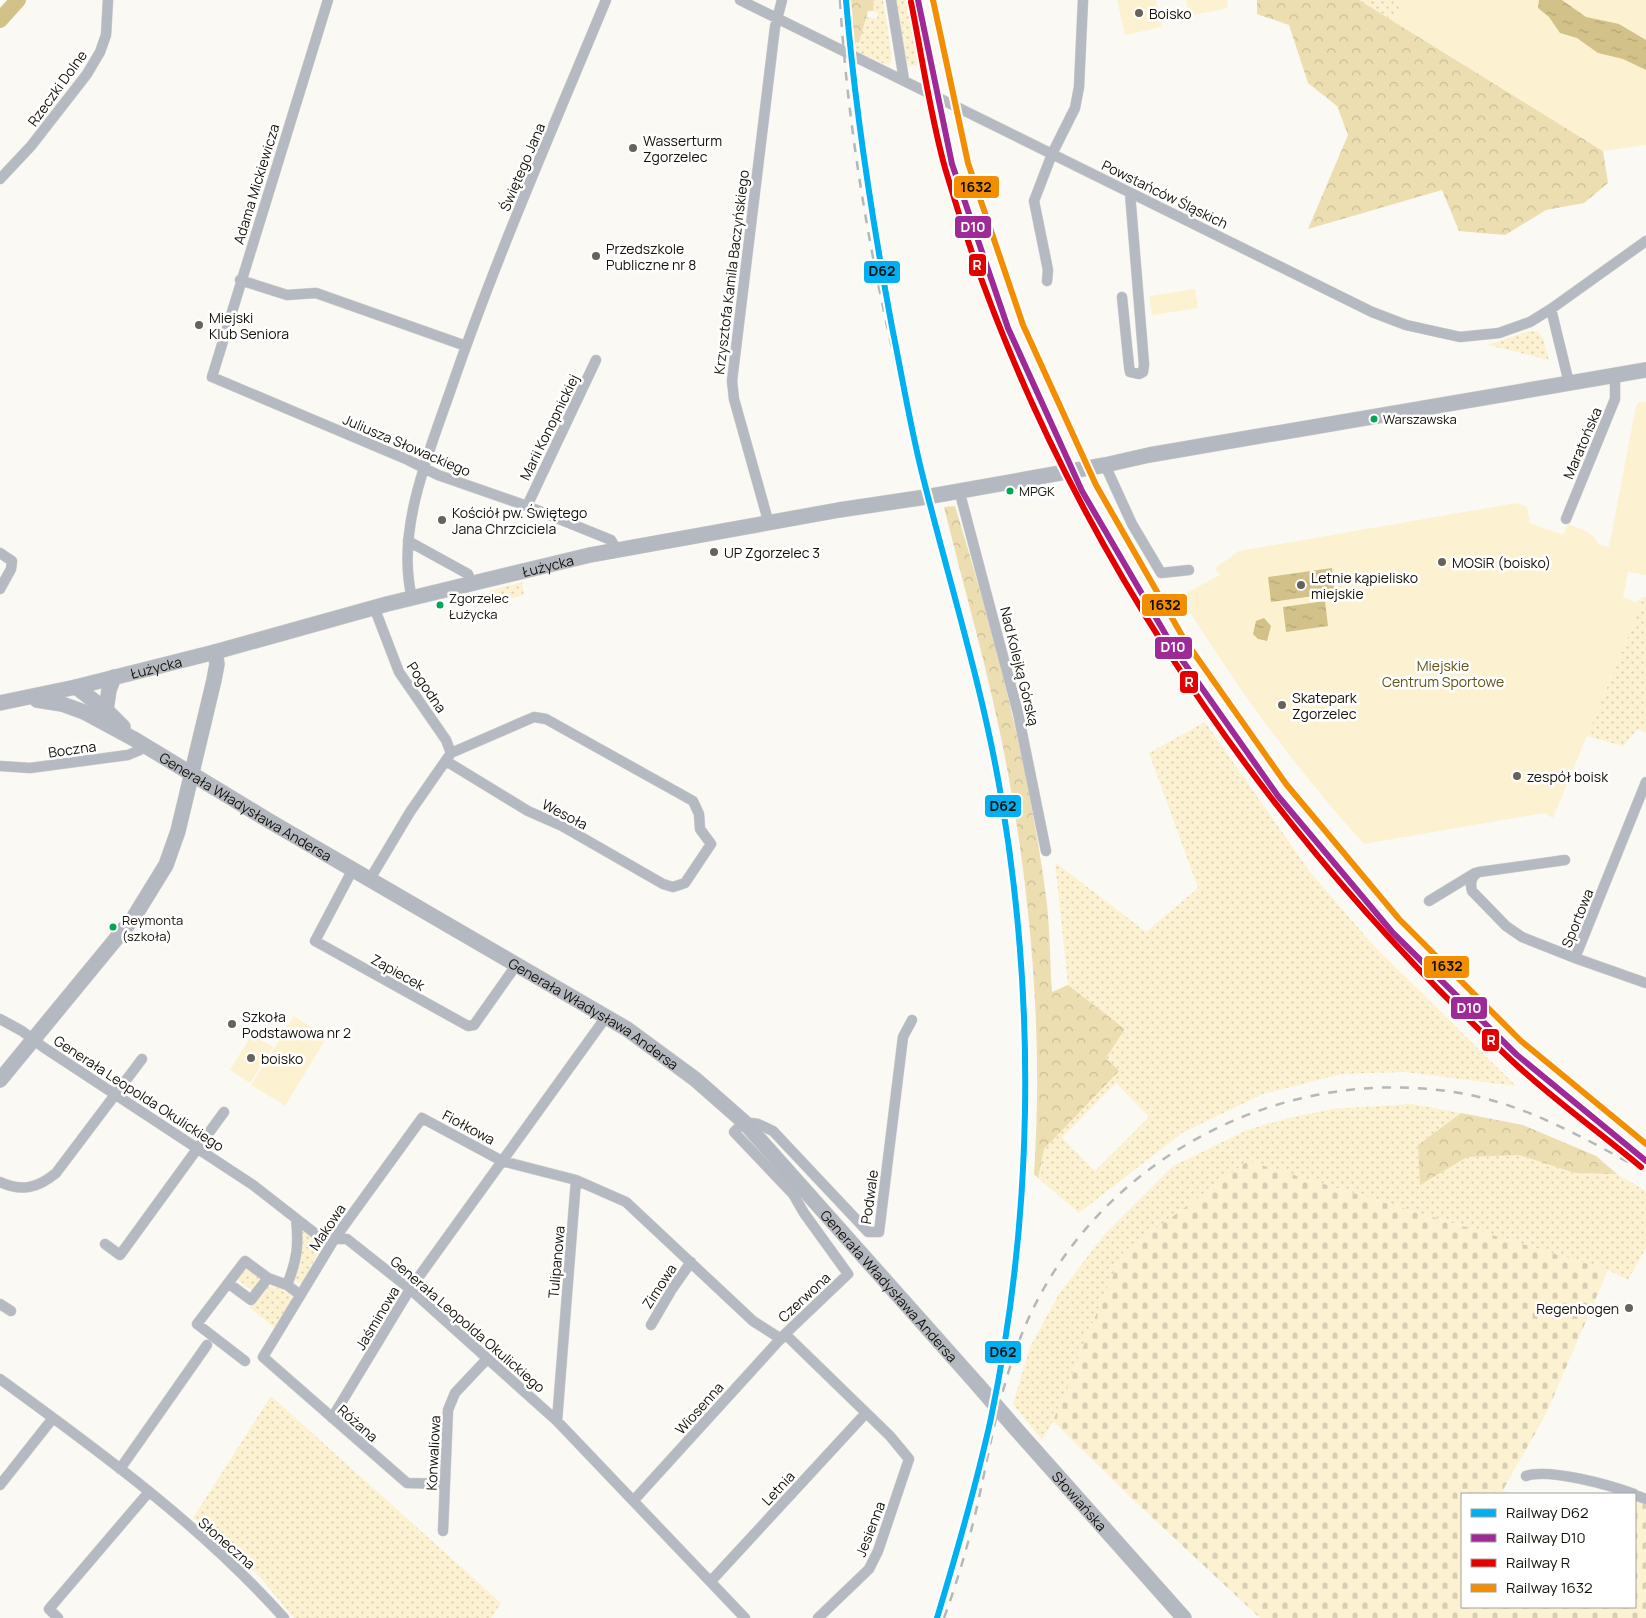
<svg xmlns="http://www.w3.org/2000/svg" width="1646" height="1618" viewBox="0 0 1646 1618" font-family="Manrope,sans-serif">
	<defs>
		<pattern id="grass-dots" width="8" height="8" patternUnits="userSpaceOnUse" patternTransform="scale(1.25)"><rect width="8" height="8" fill="#fcf2d2"/><path d="M2 2h.1M6 6h.1" fill="none" stroke="#d7ceb3" stroke-width="1.8" stroke-linecap="round"/></pattern>
		<pattern id="forest-crowns" width="20" height="18" patternUnits="userSpaceOnUse" patternTransform="scale(1.25)"><rect width="20" height="18" fill="#ecdeb1"/><path d="M2 6a3 3 0 1 1 6 0M12 15a3 3 0 1 1 6 0" fill="none" stroke="#cabd97"/></pattern>
		<pattern id="cemetery-stones" width="16" height="16" patternUnits="userSpaceOnUse" patternTransform="scale(1.25)"><rect width="16" height="16" fill="#fcf2d2"/><path d="M2 7V4a2 2 0 0 1 4 0v3zM10 15v-3a2 2 0 0 1 4 0v3z" fill="#d7ceb3"/></pattern>
		<pattern id="water-ripples" width="26" height="14" patternUnits="userSpaceOnUse" patternTransform="scale(1.25)"><rect width="26" height="14" fill="#d2c189"/><path d="M2 4q2-2 4 0t4 0M15 11q2-2 4 0t4 0" fill="none" stroke="#b3a575"/></pattern>
	</defs>
	<rect width="100%" height="100%" fill="#faf9f4"/>
	<!-- grass -->
	<path fill="url(#grass-dots)" fill-rule="evenodd" d="M874 0H883L892 57 889 66 853 50 852 44 857 43 866 17 877 19 878 13 873 11Z
		M894 0H913L918 41 925 65 908 66Z
		M1359 0H1403L1393 21Z
		M1529 331 1538 332 1543 338 1549 360 1488 345Z
		M522 582 524 595 492 603 489 591Z
		M1643 597H1646V733L1638 729 1623 746 1587 736 1641 605 1635 602Z
		M1205 722 1310 872 1374 946 1516 1086 1404 1072 1341 1074 1263 1094 1182 1133 1079 1213 1038 1178 1044 1149 1118 1071 1106 1058 1125 1029 1068 985 1055 862 1146 932 1198 888 1149 753ZM1116 1083 1149 1117 1095 1171 1062 1138Z
		M1411 1104 1461 1113 1418 1145 1420 1184 1467 1157 1519 1155 1575 1173 1617 1174 1646 1191V1248L1628 1280 1608 1270 1248 1161 1123 1253 1106 1290 1053 1421 1042 1440 1013 1404 1030 1347 1059 1294 1104 1235 1173 1166 1247 1130 1289 1118 1332 1109Z
		M302 1228 317 1239 320 1250 302 1282 299 1283 295 1281 302 1248Z
		M245 1266 262 1278 252 1290 237 1279Z
		M266 1286 279 1288 291 1296V1300L275 1328 250 1308Z
		M271 1396 501 1603 491 1618H294L259 1576 193 1518Z"/>
	<!-- forest -->
	<path fill="url(#forest-crowns)" d="M850 0H874L873 11H868L859 42 852 44Z
		M1257 0H1359L1603 151 1608 183 1584 203 1546 210 1505 235 1459 231 1442 190 1308 229 1348 135 1337 106 1308 83 1289 25 1257 14Z
		M955 506C995 637 1030 769 1047 904 1050 933 1050 963 1052 992L1068 985 1125 1029 1106 1058 1119 1071 1044 1149 1038 1178 1034 1174C1043 1045 1032 905 1009 779 993 687 966 597 944 507Z
		M1461 1113 1523 1125 1596 1156 1617 1174 1575 1173 1519 1155 1467 1157 1420 1185 1418 1145Z"/>
	<!-- cemetery -->
	<path fill="url(#cemetery-stones)" d="M1248 1161 1608 1270 1546 1414 1503 1490 1512 1494H1462V1607H1635V1499L1646 1503V1618H1260L1128 1495 1053 1421 1106 1290 1123 1253Z"/>
	<!-- park -->
	<path fill="#fcf2d2" d="M1117 0H1156L1162 27 1125 35Z
		M1186 0H1227L1228 8 1189 16Z
		M1403 0H1646V145L1603 151 1393 21Z
		M1195 289 1198 308 1152 315 1149 296Z
		M1639 402H1646V575L1628 572 1623 597 1641 605 1553 818 1544 813 1364 844C1295 768 1234 684 1180 596L1220 575 1215 568 1239 551 1516 503 1527 507 1530 523 1563 535 1568 524C1580 529 1595 532 1599 545L1609 547 1636 406Z
		M294 1016 327 1037 285 1106 251 1085Z
		M252 1034 273 1047 250 1083 230 1070Z"/>
	<!-- water -->
	<path fill="url(#water-ripples)" d="M1539 0H1562L1586 17 1619 24 1646 40V70L1623 59 1598 53 1577 38 1560 33 1549 17 1538 8Z
		M1332 568 1335 593 1271 602 1268 577Z
		M1325 601 1328 626 1286 632 1283 607Z
		M1264 618 1271 626 1267 641 1258 639 1253 634 1256 621Z"/>
	<g fill="none" stroke-linecap="round" stroke-linejoin="round">
		<!-- river -->
		<path stroke="#d2c189" stroke-width="16" d="M0 20 18 0"/>
		<defs>
			<path id="street" d="M328 0 212 377 408 460 438 475 527 506 611 540 617 550
				M740 0 1372 312 1406 325 1460 337 1499 333 1530 322 1551 309 1646 241
				M891 0 904 80
				M0 179 31 146 87 74 100 52 106 35 108 0
				M240 280 287 295 316 293 466 346
				M1047 281 1048 270 1034 201 1052 154 1075 108 1079 87 1083 0
				M1122 297 1129 366 1130 372 1139 374 1143 372 1144 364 1130 193
				M1551 309 1569 383
				M1105 465 1132 524 1161 573 1189 570
				M959 490 1018 713 1046 851
				M527 506 596 360
				M1566 519 1615 399V376
				M769 524 734 399 732 381 775 27 782 0
				M408 541 468 574 471 582
				M0 553 12 561 11 569 0 589
				M412 598C395 530 430 450 452 386 497 255 553 128 606 0
				M374 607 399 672 446 740 451 753
				M0 766 30 768 128 755 140 750 143 745
				M1565 860 1479 872C1471 875 1470 884 1472 891L1506 926 1522 937 1575 958 1646 782
				M353 869 315 941 468 1026 474 1025 517 964
				M370 879 410 812 451 753 534 717 546 719 693 801 699 814 700 829 711 844 685 883 673 887 663 884 562 826 528 811 446 761
				M1429 901 1475 873
				M1575 958 1646 983
				M0 1019 22 1031 43 1047 253 1185 321 1238 347 1239 410 1289 557 1421 745 1618
				M576 1180 626 1202 753 1321 781 1339
				M0 1182C22 1192 38 1188 56 1173L142 1059
				M105 1244 120 1255 224 1112
				M228 1283 251 1300 268 1278
				M287 1285C297 1260 299 1245 296 1219
				M0 1304 11 1311
				M651 1325 672 1289 691 1262
				M245 1361 197 1324 245 1261 268 1278 287 1285 299 1294
				M0 1379C99 1451 202 1526 284 1618
				M332 1418 410 1289 606 1017
				M120 1469 207 1345
				M1526 1476C1549 1468 1610 1485 1634 1494
				M445 1484 407 1483 263 1357 335 1238 422 1118 502 1161 576 1180 557 1421
				M0 1485 53 1418
				M1635 1495 1646 1499
				M634 1500 784 1335
				M443 1531 448 1410 455 1393 487 1359
				M711 1581 866 1413
				M58 1618 49 1609 148 1493
				M818 1618 869 1569 878 1551 909 1459 890 1436 785 1334 848 1274 804 1213 793 1194 734 1132 744 1122 758 1124 773 1131 868 1232H879L903 1037 912 1020"/>
			<g id="secondary">
				<path d="M76 687 106 710 123 727"/>
				<path id="s1" d="M37 700 62 704 84 712 134 739 271 822 627 1029 695 1079 744 1122 977 1384"/>
				<path id="s2" d="M0 703 76 687 215 652 387 604 590 555 839 510 926 497 1105 465 1149 455 1646 370"/>
				<path d="M106 710 109 690 114 677"/>
				<path d="M0 1080 134 917 166 865 178 831 214 680 217 664 215 652"/>
				<path id="s3" d="M1016 1429 1184 1618"/>
			</g>
		</defs>
		<!-- street casing -->
		<use href="#street" stroke="#d5d3cf" stroke-width="11"/>
		<!-- secondary casing -->
		<use href="#secondary" stroke="#d5d3cf" stroke-width="16"/>
		<!-- street -->
		<use href="#street" stroke="#b5bac2" stroke-width="10"/>
		<!-- secondary -->
		<use href="#secondary" stroke="#b4b8c0" stroke-width="15"/>
		<!-- rail -->
		<path stroke="#b5b8b8" stroke-width="2.5" stroke-dasharray="9 9" stroke-linecap="butt" d="M840 0C849 152 878 300 916 447
			M944 1618C959 1577 971 1535 980 1493 993 1431 1004 1370 1031 1313 1109 1149 1298 1058 1475 1096 1537 1110 1591 1142 1646 1172"/>
		<defs>
			<path id="secondary-bridge" d="M977 1384 1016 1429"/>
		</defs>
		<!-- secondary-bridge casing -->
		<use href="#secondary-bridge" stroke="#d5d3cf" stroke-width="16" stroke-linecap="butt"/>
		<!-- secondary-bridge -->
		<use href="#secondary-bridge" stroke="#b4b8c0" stroke-width="15"/>
		<defs>
			<path id="rail-1" d="M846 0C855 110 872 219 892 327 902 376 910 425 922 473 949 582 984 691 1002 802 1036 1006 1033 1216 991 1418 976 1486 957 1552 937 1618"/>
			<path id="rail-2" d="M918 0 952 164 1008 328 1082 491 1173 647 1278 796 1393 933 1517 1055 1646 1161"/>
			<path id="rail-3" d="M911 2C922 56 930 114 945 168 1044 509 1251 818 1510 1059 1551 1098 1598 1131 1641 1167"/>
			<path id="rail-4" d="M933 0 968 163 1023 325 1096 485 1184 639 1286 784 1399 919 1521 1041 1646 1144"/>
		</defs>
		<!-- rail-1 casing -->
		<use href="#rail-1" stroke="#fff" stroke-width="10"/>
		<!-- rail-2 casing -->
		<use href="#rail-2" stroke="#fff" stroke-width="10"/>
		<!-- rail-3 casing -->
		<use href="#rail-3" stroke="#fff" stroke-width="10"/>
		<!-- rail-4 casing -->
		<use href="#rail-4" stroke="#fff" stroke-width="10"/>
		<!-- rail-1 -->
		<use href="#rail-1" stroke="#00b0f0" stroke-width="6"/>
		<!-- rail-2 -->
		<use href="#rail-2" stroke="#9e2a97" stroke-width="6"/>
		<!-- rail-3 -->
		<use href="#rail-3" stroke="#e50000" stroke-width="6"/>
		<!-- rail-4 -->
		<use href="#rail-4" stroke="#f38e00" stroke-width="6"/>
	</g>
	<!-- markers -->
	<g fill="#65635b" stroke="#fff" stroke-width="2">
		<circle cx="1139" cy="13" r="5"/>
		<circle cx="633" cy="148" r="5"/>
		<circle cx="596" cy="256" r="5"/>
		<circle cx="199" cy="325" r="5"/>
		<circle cx="442" cy="520" r="5"/>
		<circle cx="714" cy="552" r="5"/>
		<circle cx="1442" cy="562" r="5"/>
		<circle cx="1301" cy="585" r="5"/>
		<circle cx="1282" cy="705" r="5"/>
		<circle cx="1517" cy="776" r="5"/>
		<circle cx="232" cy="1024" r="5"/>
		<circle cx="251" cy="1058" r="5"/>
		<circle cx="1629" cy="1308" r="5"/>
	</g>
	<g fill="#00a651" stroke="#fff" stroke-width="2">
		<circle cx="1374" cy="419" r="4.5"/>
		<circle cx="1010" cy="491" r="4.5"/>
		<circle cx="440" cy="605" r="4.5"/>
		<circle cx="113" cy="927" r="4.5"/>
	</g>
	<g text-anchor="middle" dominant-baseline="central" stroke-width="5" stroke-linejoin="round" paint-order="stroke">
		<!-- bus labels -->
		<g font-size="13" fill="#151209" stroke="#fff" text-anchor="start">
			<text x="1383" y="419">Warszawska</text>
			<text x="1019" y="491">MPGK</text>
			<text x="449" y="598">Zgorzelec<tspan x="449" dy="16">Łużycka</tspan></text>
			<text x="122" y="920">Reymonta<tspan x="122" dy="16">(szkoła)</tspan></text>
		</g>
		<!-- poi labels -->
		<g font-size="14" fill="#151209" stroke="#fff" text-anchor="start">
			<text x="1149" y="13">Boisko</text>
			<text x="643" y="140">Wasserturm<tspan x="643" dy="16">Zgorzelec</tspan></text>
			<text x="606" y="248">Przedszkole<tspan x="606" dy="16">Publiczne nr 8</tspan></text>
			<text x="209" y="317">Miejski<tspan x="209" dy="16">Klub Seniora</tspan></text>
			<text x="452" y="512">Kościół pw. Świętego<tspan x="452" dy="16">Jana Chrzciciela</tspan></text>
			<text x="724" y="552">UP Zgorzelec 3</text>
			<text x="1452" y="562">MOSiR (boisko)</text>
			<text x="1311" y="577">Letnie kąpielisko<tspan x="1311" dy="16">miejskie</tspan></text>
			<text x="1292" y="697">Skatepark<tspan x="1292" dy="16">Zgorzelec</tspan></text>
			<text x="1527" y="776">zespół boisk</text>
			<text x="242" y="1016">Szkoła<tspan x="242" dy="16">Podstawowa nr 2</tspan></text>
			<text x="261" y="1058">boisko</text>
			<text x="1619" y="1308" text-anchor="end">Regenbogen</text>
		</g>
		<!-- street labels -->
		<g font-size="14" fill="#151209" stroke="#fff">
			<text transform="translate(57 88) rotate(-54)">Rzeczki Dolne</text>
			<text transform="translate(522 167) rotate(-67)">Świętego Jana</text>
			<text transform="translate(256 184) rotate(-73)">Adama Mickiewicza</text>
			<text transform="translate(1165 194) rotate(26)">Powstańców Śląskich</text>
			<text transform="translate(731 272) rotate(-83)">Krzysztofa Kamila Baczyńskiego</text>
			<text transform="translate(549 427) rotate(-64)">Marii Konopnickiej</text>
			<text transform="translate(1582 443) rotate(-67)">Maratońska</text>
			<text transform="translate(407 445) rotate(23)">Juliusza Słowackiego</text>
			<text stroke="none"><textPath href="#s2" startOffset="565">Łużycka</textPath></text>
			<text transform="translate(1020 666) rotate(76)">Nad Kolejką Górską</text>
			<text stroke="none"><textPath href="#s2" startOffset="160">Łużycka</textPath></text>
			<text transform="translate(427 687) rotate(56)">Pogodna</text>
			<text transform="translate(72 749) rotate(-8)">Boczna</text>
			<text stroke="none"><textPath href="#s1" startOffset="236">Generała Władysława Andersa</textPath></text>
			<text transform="translate(565 814) rotate(27)">Wesoła</text>
			<text transform="translate(1577 918) rotate(-68)">Sportowa</text>
			<text transform="translate(398 972) rotate(29)">Zapiecek</text>
			<text stroke="none"><textPath href="#s1" startOffset="641">Generała Władysława Andersa</textPath></text>
			<text transform="translate(139 1093) rotate(33)">Generała Leopolda Okulickiego</text>
			<text transform="translate(469 1127) rotate(28)">Fiołkowa</text>
			<text transform="translate(869 1197) rotate(-82)">Podwale</text>
			<text transform="translate(327 1227) rotate(-56)">Makowa</text>
			<text transform="translate(556 1262) rotate(-85)">Tulipanowa</text>
			<text transform="translate(659 1286) rotate(-57)">Zimowa</text>
			<text stroke="none"><textPath href="#s1" startOffset="1046">Generała Władysława Andersa</textPath></text>
			<text transform="translate(804 1297) rotate(-43)">Czerwona</text>
			<text transform="translate(377 1318) rotate(-59)">Jaśminowa</text>
			<text transform="translate(468 1324) rotate(41)">Generała Leopolda Okulickiego</text>
			<text transform="translate(699 1408) rotate(-48)">Wiosenna</text>
			<text transform="translate(358 1423) rotate(41)">Różana</text>
			<text transform="translate(433 1453) rotate(-87)">Konwaliowa</text>
			<text transform="translate(778 1488) rotate(-47)">Letnia</text>
			<text stroke="none"><textPath href="#s3" startOffset="96">Słowiańska</textPath></text>
			<text transform="translate(870 1529) rotate(-69)">Jesienna</text>
			<text transform="translate(227 1543) rotate(41)">Słoneczna</text>
		</g>
		<!-- park labels -->
		<g font-size="14" fill="#635217" stroke="#fff">
			<text x="1443" y="665">Miejskie<tspan x="1443" dy="16">Centrum Sportowe</tspan></text>
		</g>
	</g>
	<g stroke="#fff" stroke-width="2">
		<rect x="953" y="175" width="47" height="24" rx="5" fill="#f38e00"/>
		<rect x="954" y="215" width="38" height="24" rx="5" fill="#9e2a97"/>
		<rect x="968" y="253" width="19" height="24" rx="5" fill="#e50000"/>
		<rect x="863" y="260" width="38" height="24" rx="5" fill="#00b0f0"/>
		<rect x="1141" y="593" width="47" height="24" rx="5" fill="#f38e00"/>
		<rect x="1154" y="636" width="39" height="24" rx="5" fill="#9e2a97"/>
		<rect x="1179" y="670" width="20" height="24" rx="5" fill="#e50000"/>
		<rect x="984" y="794" width="38" height="24" rx="5" fill="#00b0f0"/>
		<rect x="1423" y="955" width="47" height="24" rx="5" fill="#f38e00"/>
		<rect x="1450" y="996" width="38" height="24" rx="5" fill="#9e2a97"/>
		<rect x="1481" y="1028" width="19" height="24" rx="5" fill="#e50000"/>
		<rect x="984" y="1340" width="38" height="24" rx="5" fill="#00b0f0"/>
	</g>
	<g font-size="14" text-anchor="middle" font-weight="bold" fill="#fff">
		<text x="973" y="232">D10</text>
		<text x="977" y="270">R</text>
		<text x="1173" y="652">D10</text>
		<text x="1189" y="687">R</text>
		<text x="1469" y="1013">D10</text>
		<text x="1491" y="1045">R</text>
	</g>
	<g font-size="14" text-anchor="middle" font-weight="bold" fill="#111">
		<text x="976" y="192">1632</text>
		<text x="882" y="276">D62</text>
		<text x="1165" y="610">1632</text>
		<text x="1003" y="811">D62</text>
		<text x="1447" y="971">1632</text>
		<text x="1003" y="1357">D62</text>
	</g>
	<!-- legend -->
	<rect x="1461" y="1493" width="175" height="115" fill="#ffffff" stroke="#a1a09d"/>
	<rect x="1471" y="1509" width="25" height="8" fill="#00b0f0" stroke="#a1a09d"/>
	<text x="1506" y="1518" font-size="15" fill="#151209">Railway D62</text>
	<rect x="1471" y="1534" width="25" height="8" fill="#9e2a97" stroke="#a1a09d"/>
	<text x="1506" y="1543" font-size="15" fill="#151209">Railway D10</text>
	<rect x="1471" y="1559" width="25" height="8" fill="#e50000" stroke="#a1a09d"/>
	<text x="1506" y="1568" font-size="15" fill="#151209">Railway R</text>
	<rect x="1471" y="1584" width="25" height="8" fill="#f38e00" stroke="#a1a09d"/>
	<text x="1506" y="1593" font-size="15" fill="#151209">Railway 1632</text>
</svg>
